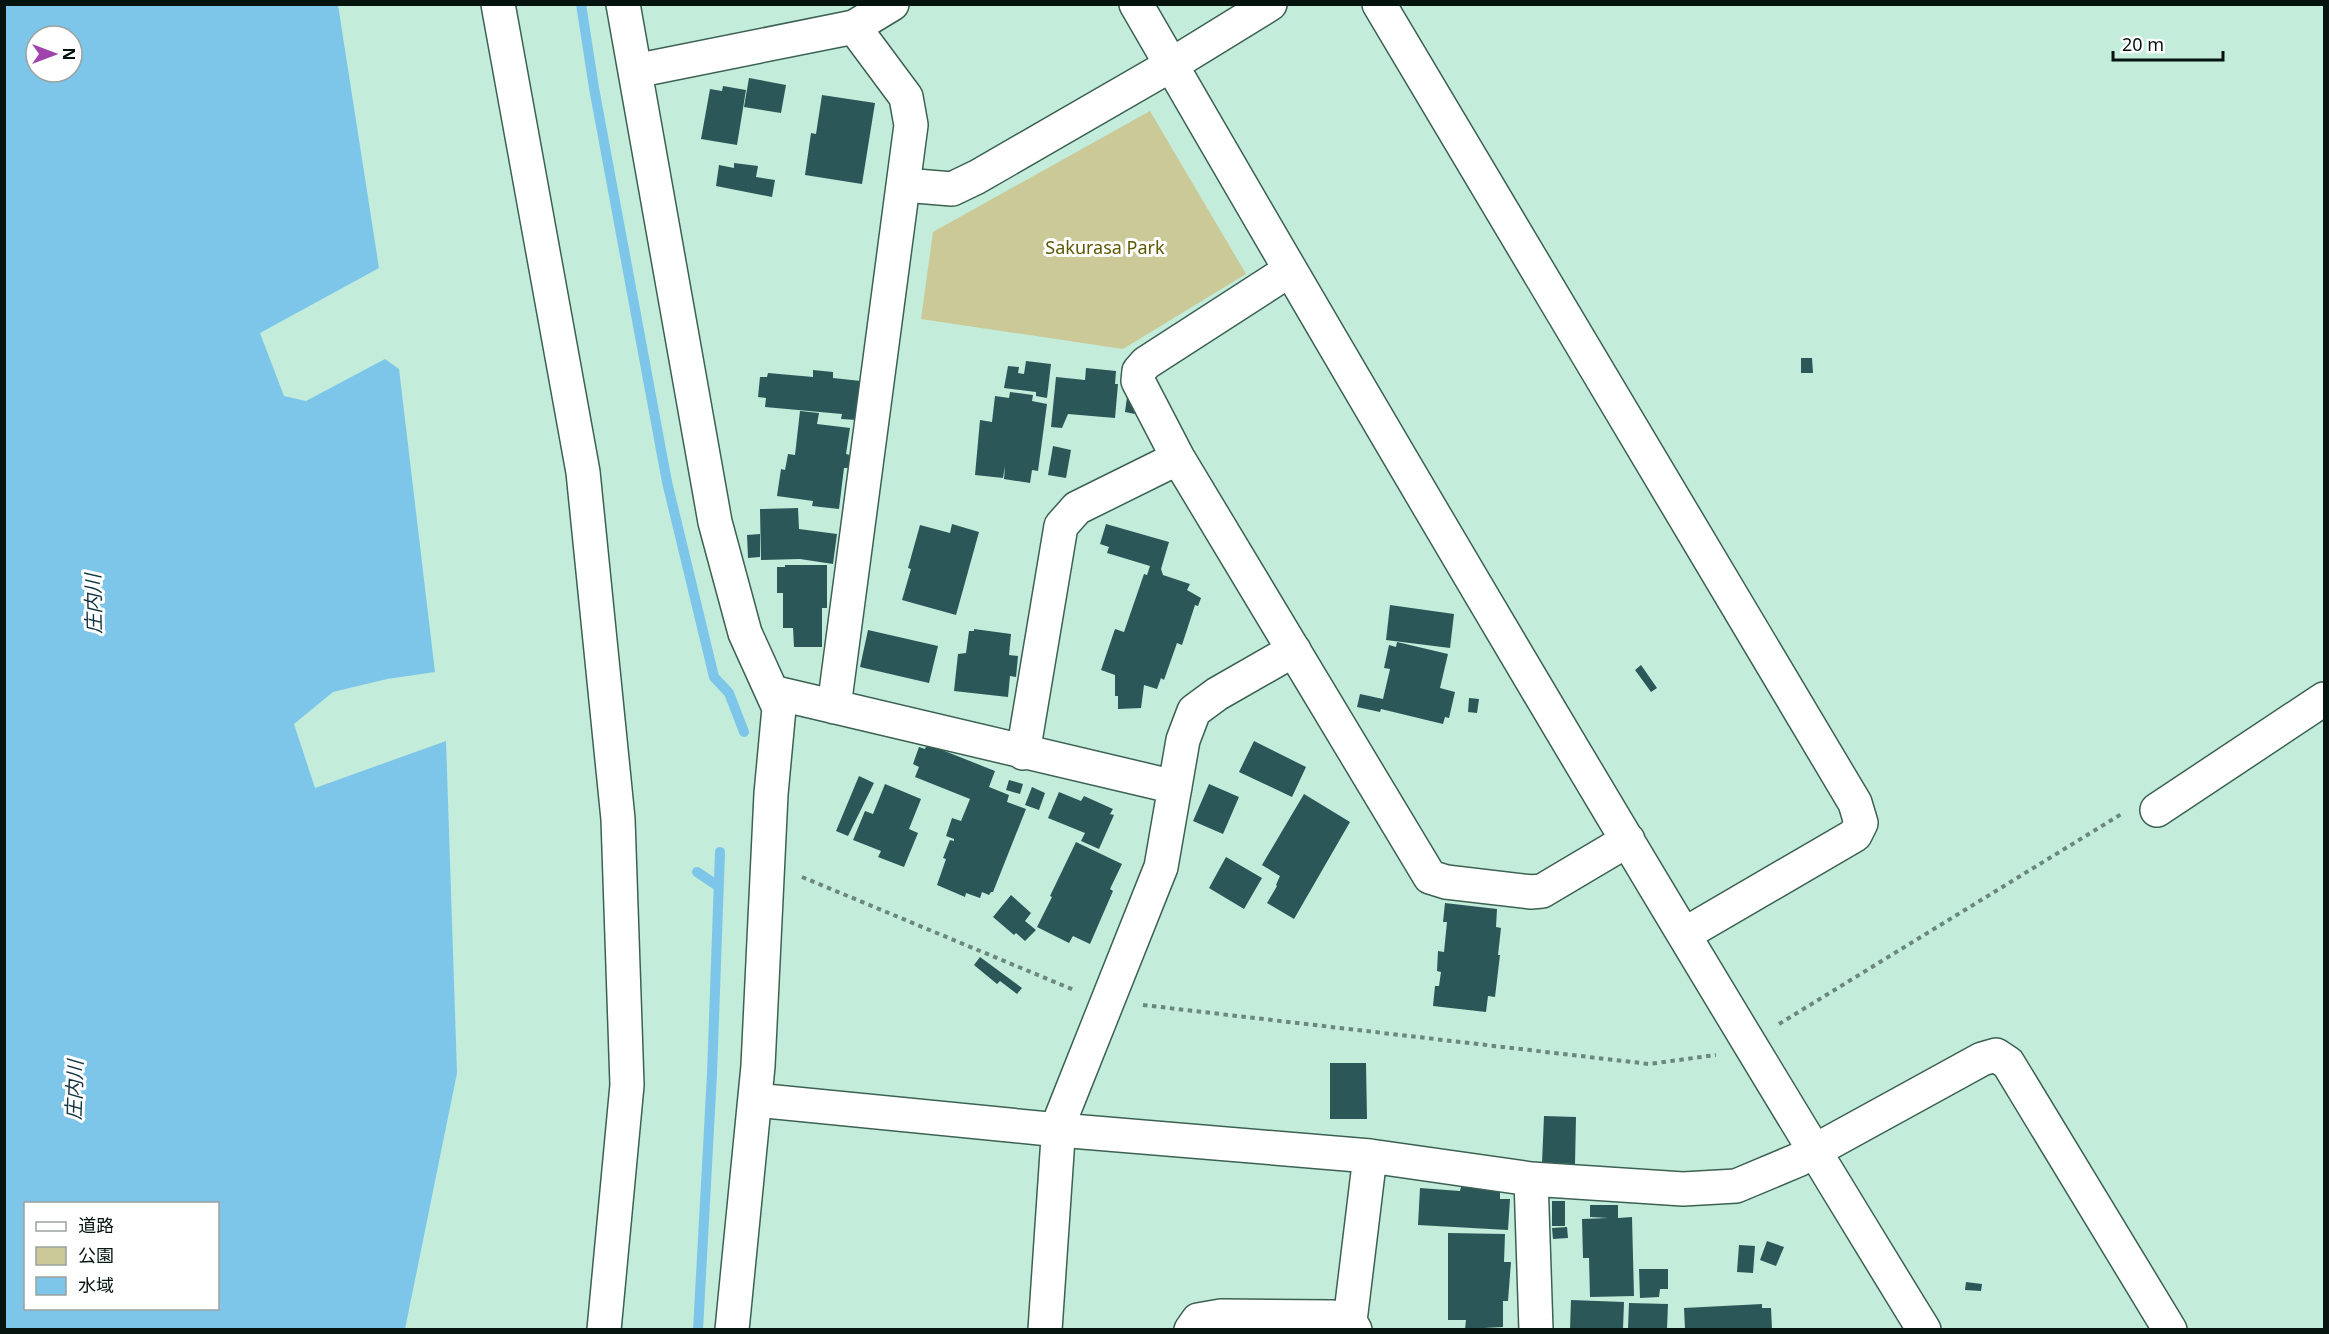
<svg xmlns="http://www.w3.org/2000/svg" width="2329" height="1334" viewBox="0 0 2329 1334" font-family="'Noto Sans','Noto Sans JP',sans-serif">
	<rect width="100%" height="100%" fill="#c3ecdb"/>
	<!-- green -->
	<path fill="#cac997" d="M1150 111 1246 274 1123 349 921 319 933 232Z"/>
	<!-- water -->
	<path fill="#7dc6e9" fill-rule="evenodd" d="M5 4 338 5 379 268 260 333 284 396 306 401 385 359 399 369 435 672 387 679 333 692 294 724 315 788 446 741 457 1073 405 1329H5ZM36 36H72V72H36ZM26 1204H218V1308H26Z"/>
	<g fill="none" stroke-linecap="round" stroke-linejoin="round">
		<!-- stream -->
		<path stroke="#7dc6e9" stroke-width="10" d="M581 4 594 88 667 482 714 677 729 693 744 732
			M697 872 718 886
			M698 1330 712 1074 720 852"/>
	</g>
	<!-- building -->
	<path fill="#2b5759" d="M749 78 786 85 781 113 744 107Z
		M723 86 746 90 737 145 701 139 710 89 722 91Z
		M822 95 875 103 862 184 805 175 811 133 816 134Z
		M734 163 758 166 756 177 775 180 772 197 716 186 719 165 734 168Z
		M1801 358H1812L1813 373H1801Z
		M1026 361 1051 364 1047 398 1036 396V392L1004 388 1008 366 1019 367 1018 373 1024 374Z
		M1086 368 1116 371 1115 384H1118L1115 418 1068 414 1062 428 1051 427 1056 377 1085 380Z
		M813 370 833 372V378L861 381 857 420 841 419 842 414 765 407 766 398 758 397 760 377H767L768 373 813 377Z
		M1010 392 1033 395 1032 401 1047 404 1038 471 1032 470 1030 483 1004 479 1005 466 1003 478 975 475 980 420 992 422 995 396 1009 398Z
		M1127 397 1138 399 1135 414 1125 412Z
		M800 411 819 413 817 424 850 428 846 454 850 455 848 468H844L839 509 812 506 813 501 777 496 781 469 785 470 788 454 795 455Z
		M1053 446 1071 450 1066 478 1048 475Z
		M798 508 799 529 837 534 833 564 800 559 761 560 760 509Z
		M952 524 979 532 956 615 902 600 911 569 908 568 920 525 950 533Z
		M1106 524 1169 542 1161 569 1163 575 1190 584 1187 590 1201 598 1198 606 1195 605 1182 645 1177 643 1164 680 1161 678 1157 689 1144 685 1141 708 1118 709V696H1115V675L1101 670 1115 629 1124 632 1144 574 1147 575 1150 566 1107 553 1109 547 1100 544Z
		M760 534V557L748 558 747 535Z
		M785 565H827V608H822V647H794L793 628H783V593H777V567H785Z
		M1390 605 1454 614 1450 648 1386 640Z
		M974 629 1011 634 1009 655 1018 656 1016 677 1010 676 1008 697 954 691 958 654 966 653 969 631H974Z
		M868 630 938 646 929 683 860 667Z
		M1397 642 1448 654 1440 688 1455 692 1449 718 1445 717 1443 724 1381 709 1380 712 1357 707 1360 694 1383 699 1390 669 1384 668 1389 645 1396 647Z
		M1641 665 1657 688 1651 692 1635 670Z
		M1469 698 1479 699 1477 713 1468 712Z
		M1254 741 1306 767 1292 797 1239 772Z
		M927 744 995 771 989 787 1009 795 1007 802 1026 809 993 892H991L989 895 982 892 980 898 966 893 965 897 937 885 946 859 943 858 950 840 954 841V839L946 836 952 818 961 821 970 799 915 777 919 767 913 764 919 747 925 749Z
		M859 776 874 783 848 836 836 831Z
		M1009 780 1023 784 1020 794 1006 790Z
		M885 784 921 799 909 829 918 833 904 867 878 857 881 851 853 840 865 811 873 814Z
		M1209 784 1239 797 1223 834 1193 821Z
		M1032 787 1045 793 1039 810 1025 805Z
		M1059 792 1081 801 1084 796 1113 809 1110 814 1114 815 1099 849 1081 841 1085 833 1048 818Z
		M1304 794 1350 822 1294 919 1267 903 1277 886 1276 885 1280 876 1262 865Z
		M1076 842 1122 864 1110 889 1113 891 1090 944 1073 936 1069 943 1037 927 1052 897 1050 896Z
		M1226 857 1262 878 1244 909 1209 888Z
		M1011 895 1031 913 1025 921 1036 930 1025 941 1016 933 1014 935 993 917Z
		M1445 903 1497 909 1496 927 1501 928 1498 955H1500L1495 997 1488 996 1486 1012 1433 1006 1435 986H1439L1441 972 1437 971 1438 951 1444 952 1447 922H1443Z
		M980 957 1022 988 1017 994 1000 981 997 984 974 965Z
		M1330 1063H1366L1367 1119H1330Z
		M1544 1116 1576 1117 1575 1164 1542 1163Z
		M1461 1187 1500 1190V1199H1510L1508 1230 1418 1225 1420 1188 1460 1191Z
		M1552 1201H1565V1226H1552Z
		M1590 1205H1618V1218L1632 1217 1634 1296 1590 1297 1589 1258H1583L1582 1219 1608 1218 1590 1217Z
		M1567 1227 1568 1238 1553 1239 1552 1228Z
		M1448 1233 1505 1234 1504 1262H1511L1508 1301H1503V1327L1465 1329 1466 1320H1448Z
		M1767 1241 1784 1247 1776 1266 1760 1260Z
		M1739 1245 1755 1246 1753 1273 1737 1272Z
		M1639 1269H1668V1289H1660L1659 1297 1640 1298Z
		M1966 1282 1982 1284 1981 1291 1965 1290Z
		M1571 1300 1624 1302 1623 1329H1570Z
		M1629 1303 1668 1304 1667 1329H1628Z
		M1762 1304V1308H1771L1772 1329H1685L1684 1308Z"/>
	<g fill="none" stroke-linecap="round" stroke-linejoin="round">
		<defs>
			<path id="street" d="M498 4 583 472 618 819 627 1085 604 1330
				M623 4 715 522 745 633 779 708 771 794 758 1066 732 1330
				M1136 4C1393 449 1655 892 1924 1330
				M1379 4 1855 803 1861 823 1855 835 1685 934
				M635 71 854 27 892 4
				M904 185 952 189 977 177 1171 65 1270 4
				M1290 270 1146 363 1139 371 1138 381 1178 458 1430 877 1446 882 1531 892 1542 891 1628 840
				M772 692 1175 787
				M834 707 911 125 906 97 854 27
				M1023 753 1061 526 1077 508 1178 458
				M2157 810 2324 699
				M755 1100 1059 1130 1370 1156 1531 1179 1683 1189 1736 1186 1798 1160 1982 1059 1996 1055 2008 1063 2170 1330
				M1531 1179 1536 1330
				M1350 1321 1370 1156
				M1045 1330 1059 1123 1161 867 1183 740 1194 711 1217 694 1294 650
				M1191 1330 1198 1320 1221 1316 1333 1317 1350 1321 1355 1330"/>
		</defs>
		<!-- street casing -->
		<use href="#street" stroke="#3c6153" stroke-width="36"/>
		<!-- path -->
		<path stroke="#6b887d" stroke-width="4" stroke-dasharray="4.5 4.5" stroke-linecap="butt" d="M802 877 1074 990
			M1143 1005 1649 1064 1716 1055
			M1779 1024 2123 813"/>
		<!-- street -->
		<use href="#street" stroke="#fff" stroke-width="33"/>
	</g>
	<g text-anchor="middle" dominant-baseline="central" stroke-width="6" stroke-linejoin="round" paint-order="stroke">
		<!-- park labels -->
		<g font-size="18" fill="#5c5804" stroke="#fff">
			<text x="1105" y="247">Sakurasa Park</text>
		</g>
		<!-- water labels -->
		<g font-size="20" font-style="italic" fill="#113341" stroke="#fff">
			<text transform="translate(93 604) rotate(-91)">庄内川</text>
			<text transform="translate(74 1090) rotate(-88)">庄内川</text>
		</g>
	</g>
	<!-- border -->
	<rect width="2329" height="1334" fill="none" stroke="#05140e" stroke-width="12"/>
	<!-- legend -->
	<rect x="24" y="1202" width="195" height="108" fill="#ffffff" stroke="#9ba19f" stroke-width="1.5"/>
	<rect x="36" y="1222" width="30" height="9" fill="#ffffff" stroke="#9ba19f" stroke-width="1.5"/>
	<text x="78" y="1232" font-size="18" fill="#05140e">道路</text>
	<rect x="36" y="1247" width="30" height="18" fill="#cac997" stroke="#9ba19f" stroke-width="1.5"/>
	<text x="78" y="1262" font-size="18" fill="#05140e">公園</text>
	<rect x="36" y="1277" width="30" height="18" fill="#7dc6e9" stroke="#9ba19f" stroke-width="1.5"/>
	<text x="78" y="1292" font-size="18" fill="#05140e">水域</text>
	<!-- north arrow -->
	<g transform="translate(54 54) rotate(90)"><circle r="28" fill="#ffffff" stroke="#9ba19f" stroke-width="1.5"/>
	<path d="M0-4.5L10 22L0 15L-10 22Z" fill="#a043ad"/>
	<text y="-9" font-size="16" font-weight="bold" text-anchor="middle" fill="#05140e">N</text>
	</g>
	<!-- scale -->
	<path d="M2113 51v9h110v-9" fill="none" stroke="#05140e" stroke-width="3"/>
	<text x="2122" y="51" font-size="18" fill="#05140e" stroke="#ffffff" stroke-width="4.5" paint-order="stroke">20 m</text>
</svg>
